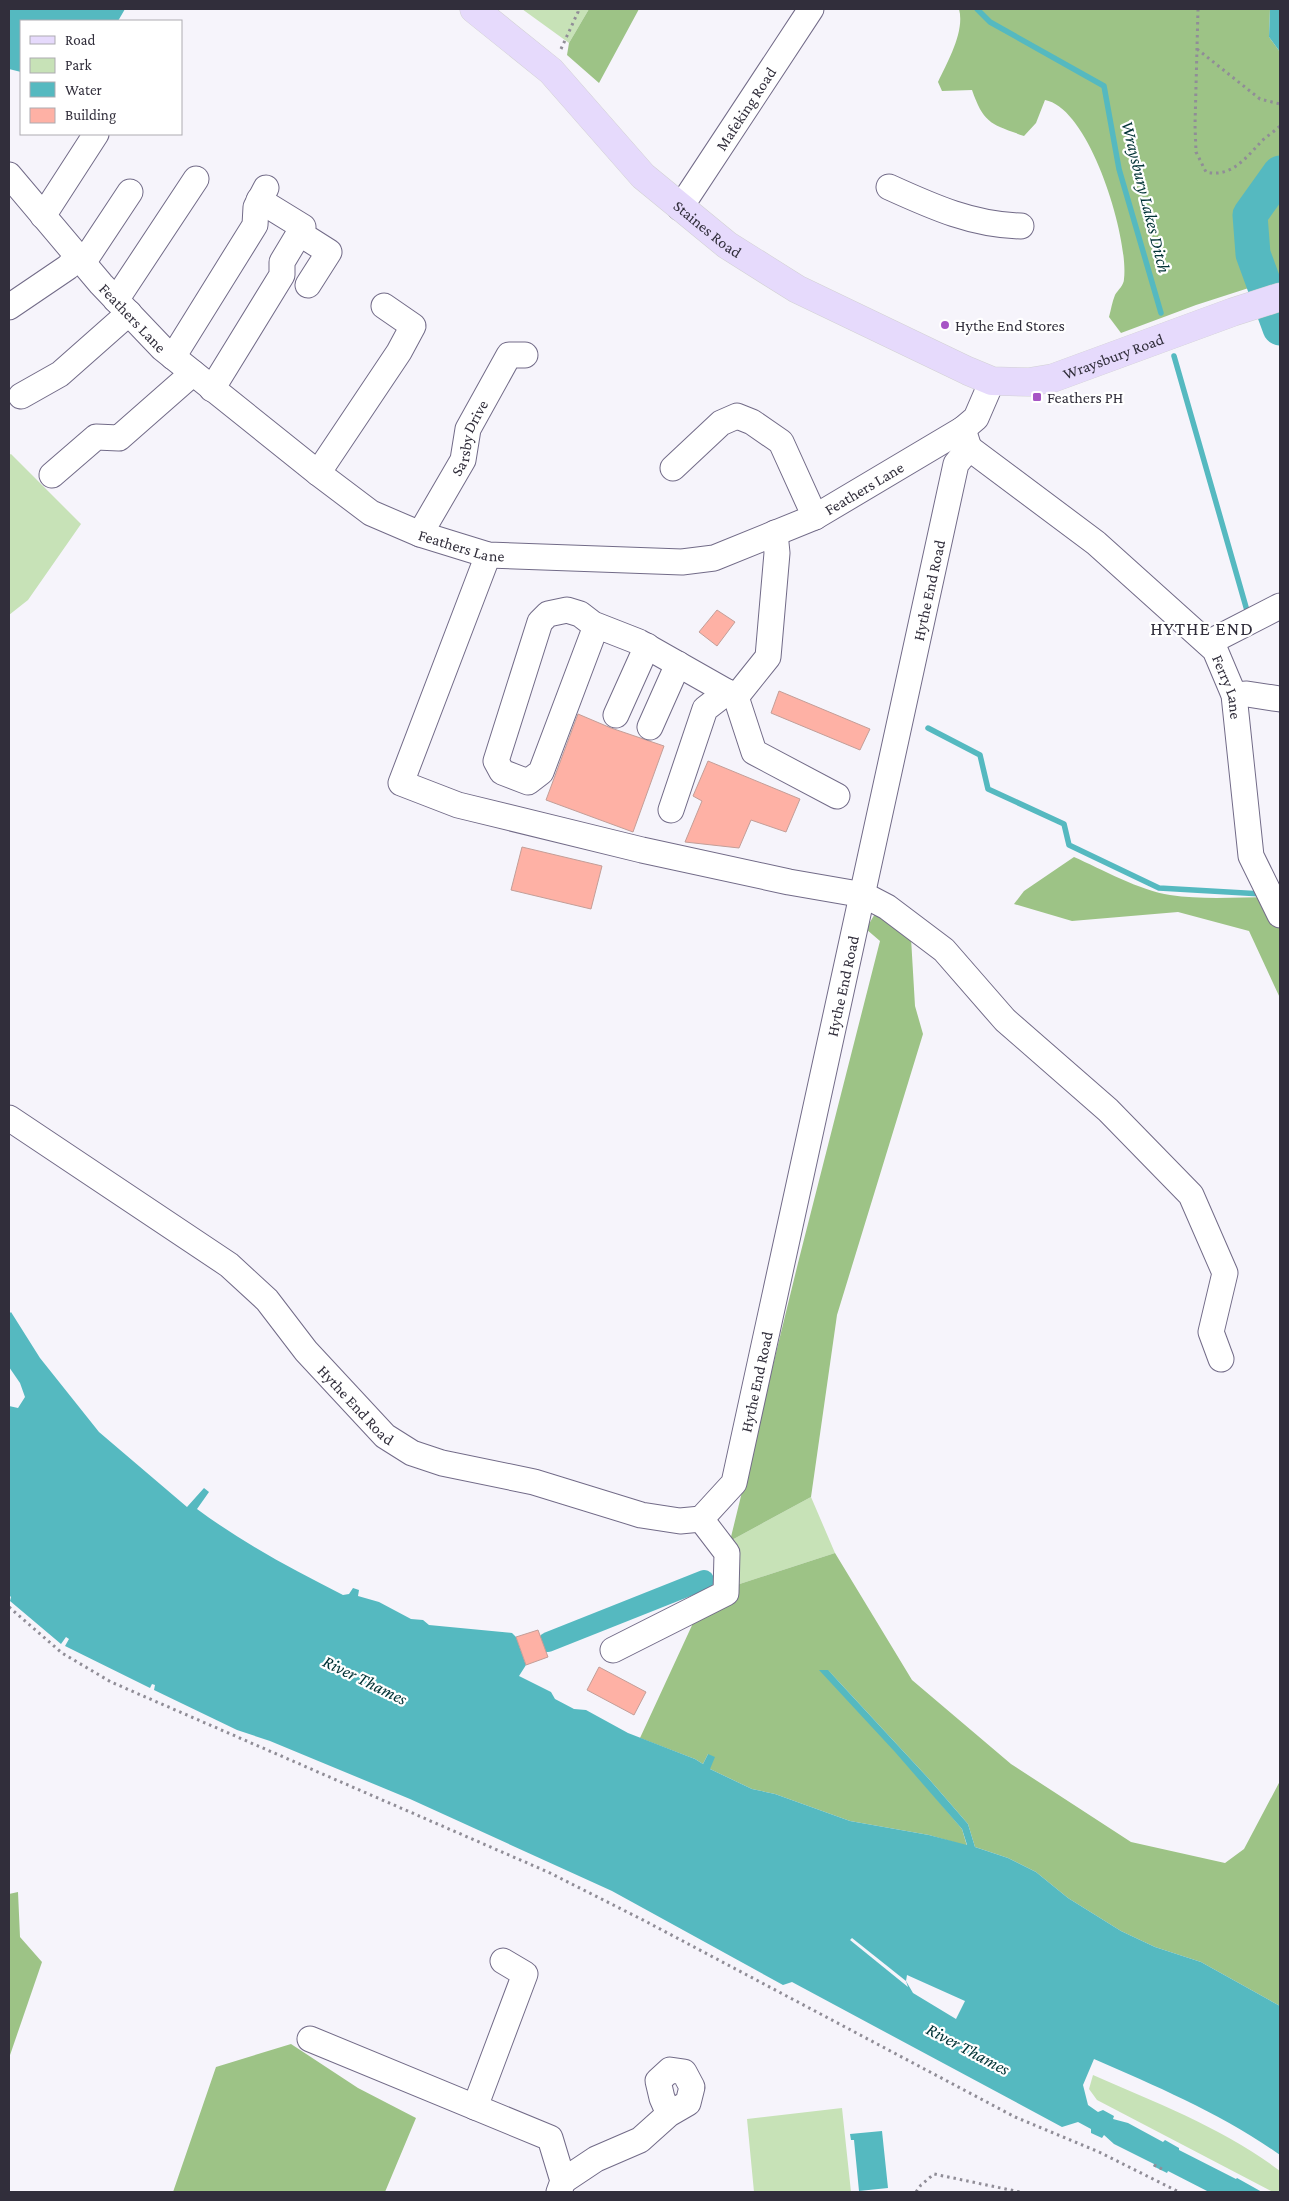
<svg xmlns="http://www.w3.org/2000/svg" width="1289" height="2201" viewBox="0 0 1289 2201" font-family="'Crimson Pro',serif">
	<rect width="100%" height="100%" fill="#f6f4fb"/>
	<!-- green -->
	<path fill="#c7e2b7" d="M522 9H589L569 43Z
		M11 454 81 524 28 600 9 615V455Z
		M811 1497 835 1553 706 1595 730 1541Z
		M1093 2075C1157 2103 1225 2129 1280 2171V2192H1273L1097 2100 1089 2089Z
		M842 2108 851 2192H754L747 2119Z"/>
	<!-- forest -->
	<path fill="#9dc386" d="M589 9H639L599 83 567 55 569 43Z
		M959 9H1270L1269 37 1280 52V278L1196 305 1121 333 1109 317C1111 310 1112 302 1115 295 1118 290 1124 285 1124 279 1129 238 1090 108 1045 100L1036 123 1024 136C991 124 984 124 972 90L942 91 938 82C948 61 965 31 959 9Z
		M1074 857C1101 869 1141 891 1170 895 1203 900 1239 897 1273 897L1280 907V998L1249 931 1178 912 1072 921 1014 904 1024 891Z
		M876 912 911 938 915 1006 923 1034 837 1315 811 1497 730 1541 798 1263 880 941 866 929Z
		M835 1553 912 1680 1011 1764 1131 1842 1225 1863 1244 1849 1280 1781V2006L1201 1962 1155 1947 1121 1931 1068 1898 1036 1872 1008 1858 975 1847 968 1824 929 1779 828 1670 962 1829 967 1846 929 1835 850 1821 775 1794 752 1789 710 1769 708 1754 703 1764 695 1759 640 1738 706 1595Z
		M18 1892 20 1937 42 1962 9 2058V1894Z
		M291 2044 358 2088 416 2118 385 2192H173L216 2067Z"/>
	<!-- water -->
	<path fill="#55b9c0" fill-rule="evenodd" d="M9 9H125L118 21H21V72L9 69Z
		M1270 9H1280V52L1269 37Z
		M11 1312 40 1358 99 1432 187 1507 204 1488 209 1492 197 1509C243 1543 292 1569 343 1595L349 1594 353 1588 359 1590 358 1596 379 1602 411 1619 423 1620 429 1625 512 1633 516 1637 526 1665 519 1676 551 1692 555 1699 574 1709 586 1710 628 1733 695 1759 703 1764 708 1754 715 1757 710 1769 752 1789 775 1794 850 1821 929 1835 967 1845 962 1829 895 1752 819 1670H828L929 1779 968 1824 975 1847 1008 1858 1036 1872 1068 1898 1121 1931 1155 1947 1201 1962 1280 2006V2155C1222 2114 1158 2087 1094 2059L1083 2085 1088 2105 1098 2112 1103 2110 1114 2116 1113 2119 1128 2123 1163 2142 1165 2140 1179 2148V2150L1236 2179 1237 2178 1262 2192H1209L1168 2171 1167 2173 1153 2166 1154 2164 1114 2144 1104 2135 1102 2138 1091 2133V2129L1078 2122 1062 2127 792 1982 783 1985 612 1891 410 1799 270 1741 237 1730 154 1690 155 1685 152 1684 150 1688 65 1646 69 1639 66 1637 61 1644 10 1601 11 1597 9 1595V1406L18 1408 25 1397 20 1383 9 1367V1314ZM907 1975 965 2001 956 2019 913 1993 906 1981Z
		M882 2131 888 2188 859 2191 854 2140H851L850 2134Z"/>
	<!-- pier -->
	<path fill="#f6f4fb" d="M852 1938 906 1981 908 1987 850 1940Z"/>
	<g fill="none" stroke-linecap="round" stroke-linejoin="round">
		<!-- stream -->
		<path stroke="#55b9c0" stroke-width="5.5" d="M977 9 990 22 1104 86 1119 169 1161 313
			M1174 356 1248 614
			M928 728 980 755 988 789 1064 824 1069 845 1159 888 1262 894"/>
		<!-- canal -->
		<path stroke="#55b9c0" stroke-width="20" d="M548 1642 704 1580"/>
		<!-- river -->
		<path stroke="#55b9c0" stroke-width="35" d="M1280 173 1250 215 1253 254 1280 328"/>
	</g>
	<!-- building -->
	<path fill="#feb1a5" stroke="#c39e98" d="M717 610 735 622 717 646 699 632Z
		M779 691 870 729 860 750 771 713Z
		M578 714 611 728 664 746 633 832 546 800Z
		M708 761 800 799 786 832 751 820 739 848 685 842 702 801 693 796Z
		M522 847 602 866 591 909 511 890Z
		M538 1630 548 1657 526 1665 516 1637Z
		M599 1667 646 1692 634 1715 587 1690Z"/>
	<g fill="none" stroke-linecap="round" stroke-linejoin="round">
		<defs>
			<g id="minor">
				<path id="s1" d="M9 175 101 284 162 348 318 473 371 513 420 534 488 555 682 562 714 558 815 517 963 429 976 418 992 381"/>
				<path d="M889 187C933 207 973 225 1021 226"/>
				<path id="s2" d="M680 208 811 9"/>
				<path d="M43 216 96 134"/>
				<path d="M299 233 329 252 308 285"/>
				<path d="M83 263 130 192"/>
				<path d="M116 300 196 179"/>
				<path d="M9 307 68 267 78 256"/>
				<path d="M173 357 255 225 256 207 266 188"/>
				<path d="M212 389 282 275V262L303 227 259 200"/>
				<path d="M21 396 60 374 129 313"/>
				<path id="s3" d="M969 448 1096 543 1215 650 1234 695 1251 856 1280 915"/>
				<path d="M673 468 721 423 737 416 752 422 781 442 815 517"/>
				<path d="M318 473 399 352 413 326 384 306"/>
				<path d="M52 475 96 437 119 438 193 373"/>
				<path id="s4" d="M420 534 463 460 468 429 509 355H525"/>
				<path d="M488 555 401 783 458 805 642 850 789 882 864 895 887 907 944 950 1005 1020 1108 1110 1191 1195 1225 1273 1211 1332 1221 1359"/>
				<path d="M596 626 541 772 528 782 502 772 496 761 540 622 548 614 567 610 580 614 593 624 639 642 736 697 768 657 777 553 775 533"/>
				<path d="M1208 643 1280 606"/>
				<path d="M1234 695 1247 694 1280 699"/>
				<path d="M736 697 754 752 837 796"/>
				<path d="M616 715 647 646"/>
				<path d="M650 727 678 664"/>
				<path d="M671 810 705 709 727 692"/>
				<path id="s5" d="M9 1118 229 1265 267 1300 306 1351 385 1436 412 1453 442 1463 534 1482 641 1515 680 1521 701 1519 734 1483 956 464 969 448 963 429"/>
				<path d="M613 1650 726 1593 727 1553 701 1519"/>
				<path d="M310 2039 550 2138 563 2181 559 2192"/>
				<path d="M475 2107 525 1974 503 1961"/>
				<path d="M563 2181 596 2159 640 2140 669 2114 688 2103 692 2087 684 2072 670 2070 658 2081 662 2098 669 2114"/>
			</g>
			<g id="major">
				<path id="s6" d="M474 9 551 71 643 176 727 245 797 289 968 371 992 381 1029 382 1053 378 1233 312 1280 297"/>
			</g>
		</defs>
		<!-- minor casing -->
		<use href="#minor" stroke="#726b88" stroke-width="27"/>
		<!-- major casing -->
		<use href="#major" stroke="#d2d1d4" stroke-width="29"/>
		<!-- path -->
		<path stroke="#908d97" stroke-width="3" stroke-dasharray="2.5 4" stroke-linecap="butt" d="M1198 9 1195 125 1196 152 1206 172C1230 178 1245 159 1259 144 1265 137 1274 132 1280 126
			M561 49 578 12V9
			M1197 49 1260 99 1280 104
			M9 1607 62 1653 111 1682 548 1872 645 1921 1015 2117 1099 2152 1179 2192
			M1154 2165 1162 2169
			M916 2192 921 2185 934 2174 1020 2192"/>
		<!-- minor -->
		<use href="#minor" stroke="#fff" stroke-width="25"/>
		<!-- major -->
		<use href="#major" stroke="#e6dafc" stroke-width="28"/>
	</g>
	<!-- markers -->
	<g fill="#a755c5" stroke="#fff" stroke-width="2">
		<circle cx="945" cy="325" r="5"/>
		<rect x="1032" y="392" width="10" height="10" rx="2.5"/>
	</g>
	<g text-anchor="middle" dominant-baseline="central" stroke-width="4.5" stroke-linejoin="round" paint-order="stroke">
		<!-- street labels -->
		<g font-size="16" fill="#312e3b" stroke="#fff">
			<text stroke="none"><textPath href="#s2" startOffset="119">Mafeking Road</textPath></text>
			<text stroke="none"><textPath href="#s6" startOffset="322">Staines Road</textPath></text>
			<text stroke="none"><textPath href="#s1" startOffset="189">Feathers Lane</textPath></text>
			<text stroke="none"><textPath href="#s6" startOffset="771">Wraysbury Road</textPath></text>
			<text stroke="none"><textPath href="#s4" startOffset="109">Sarsby Drive</textPath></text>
			<text stroke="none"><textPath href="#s1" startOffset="1014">Feathers Lane</textPath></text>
			<text stroke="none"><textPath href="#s1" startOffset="594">Feathers Lane</textPath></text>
			<text stroke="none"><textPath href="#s5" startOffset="1789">Hythe End Road</textPath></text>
			<text stroke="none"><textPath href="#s3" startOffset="358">Ferry Lane</textPath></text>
			<text stroke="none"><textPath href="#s5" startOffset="1384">Hythe End Road</textPath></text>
			<text stroke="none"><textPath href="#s5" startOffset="979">Hythe End Road</textPath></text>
			<text stroke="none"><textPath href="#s5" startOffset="454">Hythe End Road</textPath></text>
		</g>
		<!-- poi labels -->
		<g font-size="16" fill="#312e3b" stroke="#fff" text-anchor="start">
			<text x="955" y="325">Hythe End Stores</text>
			<text x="1047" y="397">Feathers PH</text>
		</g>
		<!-- water labels -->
		<g font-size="18" font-style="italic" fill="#003235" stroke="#fff">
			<text transform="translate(1146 197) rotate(76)">Wraysbury Lakes Ditch</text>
			<text transform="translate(365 1680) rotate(26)">River Thames</text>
			<text transform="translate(968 2049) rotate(28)">River Thames</text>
		</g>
		<!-- quarter labels -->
		<g font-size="19" letter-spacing="1" fill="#312e3b" stroke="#fff">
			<text x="1202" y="628">HYTHE END</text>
		</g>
	</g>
	<!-- border -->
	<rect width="1289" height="2201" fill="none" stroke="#312e3b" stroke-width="20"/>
	<!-- legend -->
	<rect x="20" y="20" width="162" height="115" fill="#ffffff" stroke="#adabb1"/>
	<rect x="30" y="36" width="25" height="8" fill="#e6dafc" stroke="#adabb1"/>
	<text x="65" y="45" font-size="15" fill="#312e3b">Road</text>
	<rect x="30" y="58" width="25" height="15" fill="#c7e2b7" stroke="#adabb1"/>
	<text x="65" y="70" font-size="15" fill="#312e3b">Park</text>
	<rect x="30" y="82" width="25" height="15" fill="#55b9c0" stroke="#adabb1"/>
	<text x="65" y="95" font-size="15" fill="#312e3b">Water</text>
	<rect x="30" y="108" width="25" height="15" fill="#feb1a5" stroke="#adabb1"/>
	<text x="65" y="120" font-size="15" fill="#312e3b">Building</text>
</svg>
